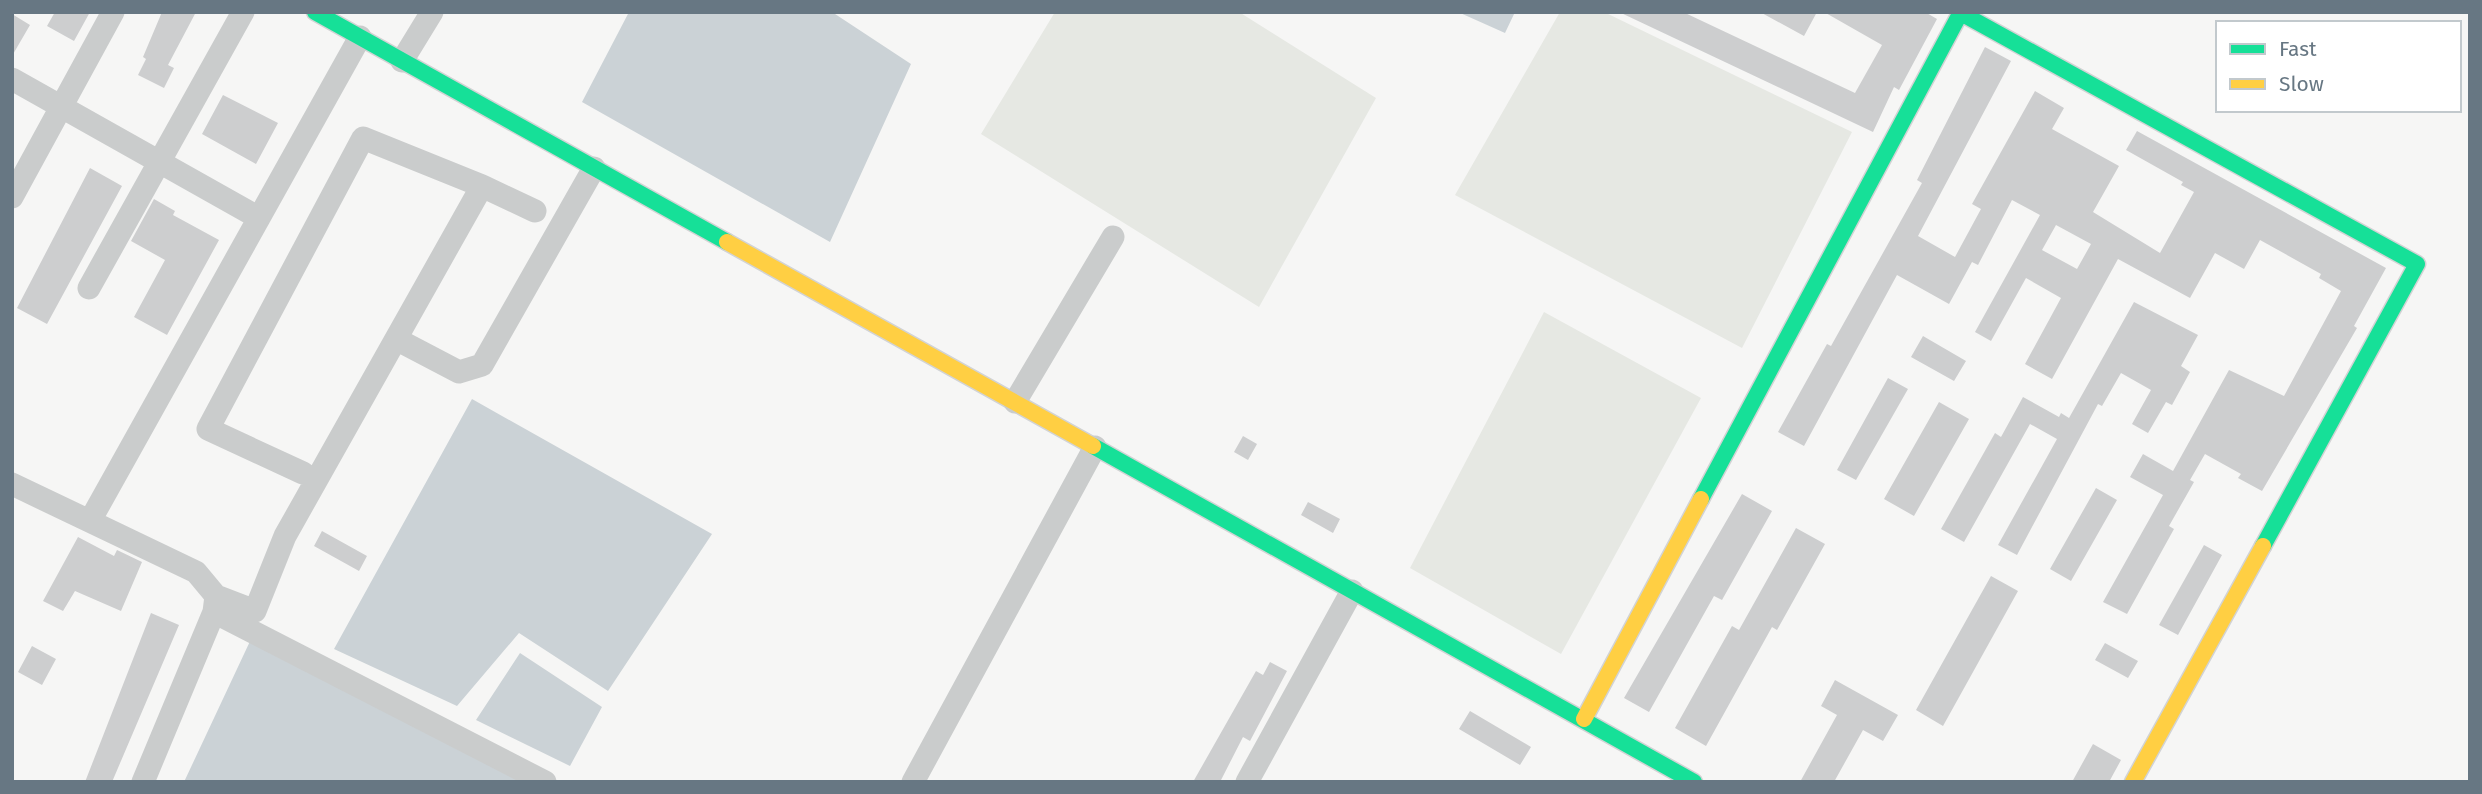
<svg xmlns="http://www.w3.org/2000/svg" width="2482" height="794" viewBox="0 0 2482 794" font-family="'Fira Sans',sans-serif">
	<rect width="100%" height="100%" fill="#f6f6f5"/>
	<!-- green -->
	<path fill="#e6e8e3" d="M1055 12H1239L1376 98 1259 307 981 134Z
		M1560 12H1604L1852 132 1742 348 1455 195Z
		M1544 312 1701 398 1561 654 1410 568Z"/>
	<!-- water -->
	<path fill="#cbd2d6" d="M629 12H832L911 64 830 242 582 102Z
		M1458 12H1515L1505 33Z
		M472 399 712 534 608 691 519 633 457 706 334 649Z
		M252 637 527 782H184Z
		M520 653 602 707 570 766 476 720Z"/>
	<!-- building -->
	<path fill="#cdcecf" fill-rule="evenodd" d="M55 12H90L74 41 47 26Z
		M162 12H196L168 65 174 68 164 88 138 75 146 59 143 57Z
		M1619 12H1683L1855 93 1882 45 1824 12H1925L1937 19 1899 90 1894 87 1873 132Z
		M1760 12H1817L1804 36Z
		M12 14 30 25 12 56Z
		M1985 47 2011 61 1918 236 1955 257 1981 209 1972 204 2035 91 2064 108 2052 129 2119 166 2093 212 2160 253 2194 192 2181 185 2183 182 2126 150 2137 131 2386 268 2354 326 2357 328 2262 491 2238 478 2241 474 2205 454 2190 480 2194 482 2169 526 2174 529 2127 614 2103 602 2163 495 2130 477 2143 454 2173 471 2229 370 2284 396 2341 291 2319 278 2321 274 2260 240 2244 269 2215 253 2190 298 2118 259 2052 379 2025 364 2061 298 2026 278 1991 341 1975 332 2040 215 2012 200 1978 265 1972 262 1949 304 1897 275 1804 446 1778 432 1827 344 1831 346 1922 183 1917 180ZM2056 225 2091 244 2077 269 2042 250Z
		M223 95 278 123 256 164 202 134Z
		M90 168 122 186 47 324 17 308Z
		M154 199 175 211 173 215 219 240 167 335 134 317 165 260 131 241Z
		M2134 302 2198 335 2181 366 2190 372 2172 405 2166 402 2148 433 2132 424 2151 390 2121 373 2102 406 2098 404 2017 555 1998 545 2057 439 2030 424 1964 542 1941 529 1995 433 2001 437 2023 397 2059 417 2061 413 2069 418Z
		M1923 336 1966 361 1954 381 1911 357Z
		M1888 378 1908 389 1856 480 1837 470Z
		M1939 402 1969 419 1914 516 1884 499Z
		M1243 436 1257 444 1248 460 1234 452Z
		M2096 488 2117 500 2071 581 2050 569Z
		M1742 494 1772 511 1722 600 1714 596 1649 712 1624 698Z
		M1308 502 1340 519 1333 533 1301 515Z
		M1796 528 1825 544 1777 630 1772 627 1706 746 1675 728 1732 626 1739 630Z
		M322 531 367 556 359 571 314 546Z
		M78 537 114 556 117 550 142 562 121 611 75 591 63 611 43 601Z
		M2204 545 2222 555 2178 635 2159 625Z
		M1991 576 2018 591 1943 726 1916 710Z
		M151 613 179 625 112 782H85Z
		M2105 643 2138 661 2128 678 2095 660Z
		M32 646 56 659 42 685 18 672Z
		M1270 662 1287 671 1250 741 1243 737 1220 782H1193L1256 671 1263 675Z
		M1835 680 1898 715 1883 741 1863 730 1834 782H1800L1837 715 1821 706Z
		M1470 711 1531 747 1520 765 1459 729Z
		M2093 744 2121 760 2109 782H2072Z"/>
	<g fill="none" stroke-linecap="round" stroke-linejoin="round">
		<defs>
			<path id="fast" d="M315 12 727 242
				M1959 12 2417 264 2263 546
				M1093 446 1694 782
				M1701 499 1961 12"/>
			<path id="slow" d="M727 242 1093 446
				M1584 719 1701 499
				M2133 782 2263 546"/>
		</defs>
		<!-- fast casing -->
		<use href="#fast" stroke="#d2d3d4" stroke-width="19"/>
		<!-- slow casing -->
		<use href="#slow" stroke="#d2d3d4" stroke-width="19"/>
		<!-- street -->
		<path stroke="#cacccc" stroke-width="23" d="M402 61 432 12
			M12 79 259 218
			M12 197 113 12
			M89 288 243 12
			M396 339 459 372 482 365 594 168
			M1015 402 1113 237
			M303 473 208 429 363 138 482 186
			M12 484 196 572 216 596 214 612 143 782
			M91 519 360 37
			M216 596 255 611 285 536 482 186 535 211
			M214 612 545 782
			M913 782 1095 447
			M1247 782 1352 591"/>
		<!-- fast -->
		<use href="#fast" stroke="#16e098" stroke-width="16"/>
		<!-- slow -->
		<use href="#slow" stroke="#ffcf43" stroke-width="16"/>
	</g>
	<!-- border -->
	<rect width="2482" height="794" fill="none" stroke="#677783" stroke-width="28"/>
	<!-- legend -->
	<rect x="2216" y="21" width="245" height="91" fill="#ffffff" stroke="#c2c9cd" stroke-width="2"/>
	<rect x="2230" y="44" width="35" height="10" fill="#16e098" stroke="#c2c9cd" stroke-width="2"/>
	<text x="2279" y="56" font-size="21" fill="#677783">Fast</text>
	<rect x="2230" y="79" width="35" height="10" fill="#ffcf43" stroke="#c2c9cd" stroke-width="2"/>
	<text x="2279" y="91" font-size="21" fill="#677783">Slow</text>
</svg>
